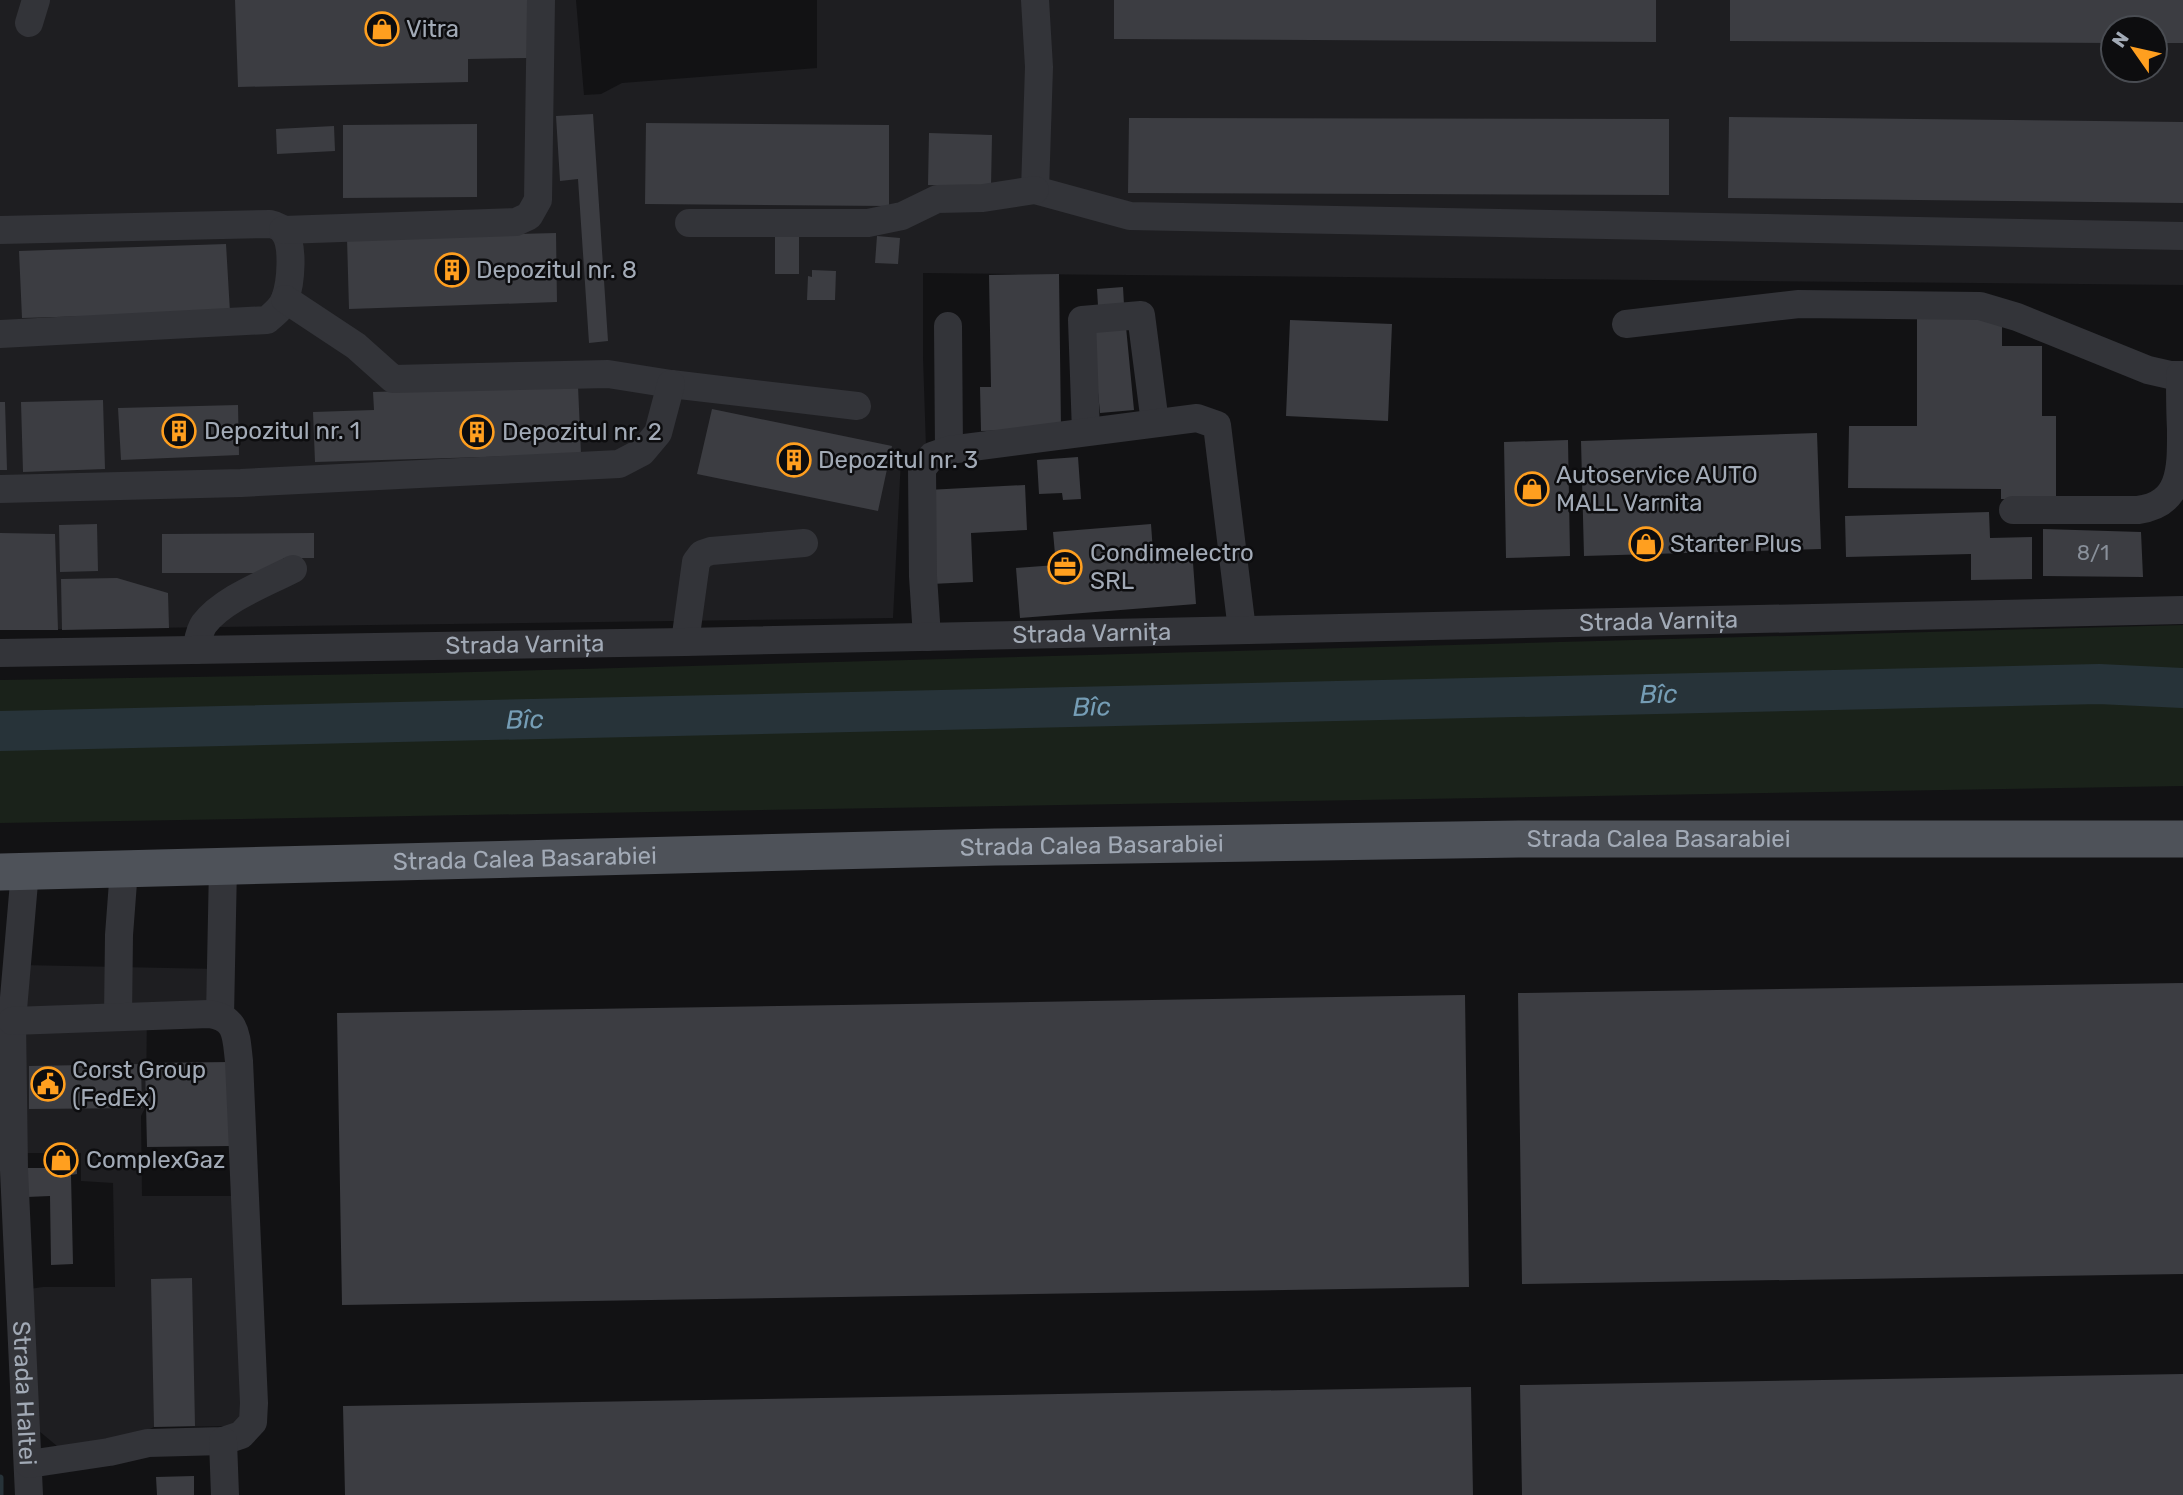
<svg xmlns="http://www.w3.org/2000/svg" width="2183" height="1495" viewBox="0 0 2183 1495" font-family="Rubik,sans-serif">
	<rect width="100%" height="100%" fill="#121214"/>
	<!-- built -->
	<path fill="#1e1e21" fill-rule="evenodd" d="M0 0H576L584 95 601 94 622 83 817 68V0H2183V285L923 273V357L926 447 901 459 893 618 0 630ZM2113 28H2155V70H2113Z
		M21 965 218 969V1005L147 1006 146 1106 141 1116 142 1196H238L244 1426 154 1427 114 1446H57L39 1431 29 1289 43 1287H115L113 1183 81 1181V1153H25Z"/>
	<!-- green -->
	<path fill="#1a221a" d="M2183 625V786L0 823V680L436 673Z"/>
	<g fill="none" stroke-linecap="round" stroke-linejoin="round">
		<!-- stream -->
		<path stroke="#273339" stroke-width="7" d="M0 1478V1495"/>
		<!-- river -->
		<path stroke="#273339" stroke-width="40" id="s1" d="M0 731 2099 684 2183 688"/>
	</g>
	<!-- building -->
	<path fill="#3c3d42" d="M235 0H528L529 58 468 59V82L238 87Z
		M1114 0H1656V42L1114 39Z
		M1730 0H2183V43H2155V28H2113V43L1730 41Z
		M593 114 608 341 589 343 578 179 560 181 556 116Z
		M1729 117 2183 122V203L1728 198Z
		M1129 118 1669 119V195L1128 193Z
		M646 123 889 125V206L645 204Z
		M477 124V197L343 198V125Z
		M334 126 335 151 277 154 276 129Z
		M929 133 992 135 991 187 928 185Z
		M556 233 557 302 349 309 347 238Z
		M775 235H799V274H775Z
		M877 236 900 238 898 264 875 263Z
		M226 244 230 312 22 318 19 251Z
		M812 270 836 271 835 300H807L808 276 812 277Z
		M1059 274 1061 429 981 431 980 387H991L989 275Z
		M1123 287 1124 305 1098 306 1097 289Z
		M1917 318H2002V346H2042V416H2056V499H2001V489L1848 488 1849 426H1917Z
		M1290 320 1392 324 1388 421 1286 416Z
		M1126 327 1134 410 1100 413 1092 330Z
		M578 386 581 454 315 462 313 412 374 410 373 392Z
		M103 400 105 469 23 472 21 402Z
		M0 402H5L7 470H0Z
		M238 405 239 455 121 460 118 408Z
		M712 409 892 446 878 511 697 474Z
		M1817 433 1821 549 1584 556 1581 441Z
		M1568 440 1570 556 1506 558 1504 442Z
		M1078 457 1081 499 1063 500 1062 493 1039 494 1037 460Z
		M1025 485 1027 530 971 533 973 582 931 584 927 490Z
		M1989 512 1990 538 2032 537V579L1971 580V554L1846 557 1845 516Z
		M97 524 98 571 60 572 59 525Z
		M1151 524 1153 552 1192 549 1196 604 1020 618 1016 568 1056 565 1053 532Z
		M2043 529 2141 532 2143 577 2043 576Z
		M0 533 55 534 58 630H0Z
		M314 533V558H283V573H162V534Z
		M117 578 168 593 169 628 62 630 61 579Z
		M2183 983V1274L1522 1284 1518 993Z
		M1465 995 1469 1287 342 1305 337 1013Z
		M230 1062 231 1146 147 1147 145 1063Z
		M141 1064 142 1108 29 1109V1066Z
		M77 1149V1174L71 1175 73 1264 51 1265 50 1196 27 1197V1168H52L51 1150Z
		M192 1278 195 1426 154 1427 151 1279Z
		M2183 1374V1495H1522L1520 1385Z
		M1471 1387 1473 1495H345L343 1406Z
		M194 1476V1495H157L156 1477Z"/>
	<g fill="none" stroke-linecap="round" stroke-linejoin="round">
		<!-- minor -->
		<g stroke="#333439" stroke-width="28">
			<path d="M1035 0 1039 67 1035 190 1130 216 2183 236"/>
			<path d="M29 23 36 0"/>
			<path d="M689 223H868L902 216 937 199 983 198 1035 190"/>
			<path d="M0 230 270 224C275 225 281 227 284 232 294 245 291 283 285 299 282 308 274 314 267 320L0 334"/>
			<path d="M283 230 516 222 529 216 538 200 541 0"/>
			<path d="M285 299 356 346 393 379 608 374 671 384 857 406"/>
			<path d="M1626 324 1799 304 1980 306 2017 317 2148 370 2170 375H2183"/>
			<path d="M948 326 949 450"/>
			<path d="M1086 432 1082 320 1141 315 1155 423"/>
			<path d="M0 489 241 483 619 464 642 452 658 433 671 384"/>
			<path d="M2013 510H2138C2183 504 2181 466 2181 429 2180 411 2180 393 2180 375"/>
			<path d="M927 637 923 576 922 469 932 456 949 450 1197 418 1217 425 1242 630"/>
			<path d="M685 642 696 562 702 554 711 551 804 543"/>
			<path d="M196 650C198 642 199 631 204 624 223 599 266 583 293 569"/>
			<path id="s2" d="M0 653 685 642 2183 610"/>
			<path id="s3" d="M25 871 12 1021 14 1170 29 1495"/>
			<path d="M220 1016 223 866"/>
			<path d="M118 1017 119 935 124 869"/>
			<path d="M12 1021 209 1014C238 1018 236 1037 239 1061L254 1403 253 1422 241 1435 223 1441 148 1443 109 1452 29 1464"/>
			<path d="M223 1441 225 1495"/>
		</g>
		<!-- major -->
		<path stroke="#4e5259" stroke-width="37" id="s4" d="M0 872 995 847 1519 839H2183"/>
	</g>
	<!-- icons -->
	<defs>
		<symbol id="shop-ring" viewBox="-11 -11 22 22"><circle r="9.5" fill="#0d0d0f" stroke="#ff9f1f" stroke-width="1.5"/><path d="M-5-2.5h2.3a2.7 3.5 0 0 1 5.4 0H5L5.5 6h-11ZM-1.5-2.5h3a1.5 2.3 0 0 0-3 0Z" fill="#ff9f1f"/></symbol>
		<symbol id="building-ring" viewBox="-11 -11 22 22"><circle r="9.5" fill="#0d0d0f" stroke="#ff9f1f" stroke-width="1.5"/><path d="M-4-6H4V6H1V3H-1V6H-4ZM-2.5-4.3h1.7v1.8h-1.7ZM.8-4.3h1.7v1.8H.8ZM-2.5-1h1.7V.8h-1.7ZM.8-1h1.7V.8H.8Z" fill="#ff9f1f"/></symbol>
		<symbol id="office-ring" viewBox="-11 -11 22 22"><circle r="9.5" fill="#0d0d0f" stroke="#ff9f1f" stroke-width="1.5"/><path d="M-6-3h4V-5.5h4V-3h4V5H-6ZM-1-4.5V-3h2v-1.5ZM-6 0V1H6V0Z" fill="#ff9f1f"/></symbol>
		<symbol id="civic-ring" viewBox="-11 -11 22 22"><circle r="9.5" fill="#0d0d0f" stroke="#ff9f1f" stroke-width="1.5"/><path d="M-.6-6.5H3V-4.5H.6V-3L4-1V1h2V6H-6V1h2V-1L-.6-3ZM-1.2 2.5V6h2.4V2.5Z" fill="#ff9f1f"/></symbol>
	</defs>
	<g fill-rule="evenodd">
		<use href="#shop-ring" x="363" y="10" width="38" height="38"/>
		<use href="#building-ring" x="433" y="251" width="38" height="38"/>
		<use href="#building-ring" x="160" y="412" width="38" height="38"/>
		<use href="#building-ring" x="458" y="413" width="38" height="38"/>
		<use href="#building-ring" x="775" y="441" width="38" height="38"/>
		<use href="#shop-ring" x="1513" y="470" width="38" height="38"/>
		<use href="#shop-ring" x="1627" y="525" width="38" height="38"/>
		<use href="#office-ring" x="1046" y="548" width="38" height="38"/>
		<use href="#civic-ring" x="29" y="1065" width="38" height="38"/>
		<use href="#shop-ring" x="42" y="1141" width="38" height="38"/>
	</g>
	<g text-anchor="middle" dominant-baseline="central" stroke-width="5" stroke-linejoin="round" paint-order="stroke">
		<!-- number labels -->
		<g font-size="21" fill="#888f99">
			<text x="2093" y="552">8/1</text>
		</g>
		<!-- poi labels -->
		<g font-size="24" fill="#a2aab6" stroke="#0d0d0f" text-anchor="start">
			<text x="406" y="29">Vitra</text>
			<text x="476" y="270">Depozitul nr. 8</text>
			<text x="204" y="431">Depozitul nr. 1</text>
			<text x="502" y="432">Depozitul nr. 2</text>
			<text x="818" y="460">Depozitul nr. 3</text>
			<text x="1556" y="475">Autoservice AUTO<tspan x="1556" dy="28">MALL Varnita</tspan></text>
			<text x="1670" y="544">Starter Plus</text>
			<text x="1090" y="553">Condimelectro<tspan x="1090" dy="28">SRL</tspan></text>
			<text x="72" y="1070">Corst Group<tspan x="72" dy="28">(FedEx)</tspan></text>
			<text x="86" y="1160">ComplexGaz</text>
		</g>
		<!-- street labels -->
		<g font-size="24" fill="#a2aab6" stroke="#0d0d0f">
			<text stroke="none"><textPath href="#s2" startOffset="1659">Strada Varnița</textPath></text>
			<text stroke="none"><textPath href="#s2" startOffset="1092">Strada Varnița</textPath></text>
			<text stroke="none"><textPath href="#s2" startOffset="525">Strada Varnița</textPath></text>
			<text stroke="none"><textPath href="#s4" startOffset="1659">Strada Calea Basarabiei</textPath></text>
			<text stroke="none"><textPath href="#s4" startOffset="1092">Strada Calea Basarabiei</textPath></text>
			<text stroke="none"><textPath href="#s4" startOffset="525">Strada Calea Basarabiei</textPath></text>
			<text stroke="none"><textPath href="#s3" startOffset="523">Strada Haltei</textPath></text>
		</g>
		<!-- water labels -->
		<g font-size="26" font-style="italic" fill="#759db5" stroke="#0d0d0f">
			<text stroke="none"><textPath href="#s1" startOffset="1659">Bîc</textPath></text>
			<text stroke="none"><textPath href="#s1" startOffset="1092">Bîc</textPath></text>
			<text stroke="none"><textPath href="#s1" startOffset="525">Bîc</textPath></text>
		</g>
	</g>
	<!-- north arrow -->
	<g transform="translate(2134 49) rotate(304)"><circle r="33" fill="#0d0d0f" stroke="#494c52" stroke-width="2"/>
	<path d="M0-5L12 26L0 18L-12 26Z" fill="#ff9f1f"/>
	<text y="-10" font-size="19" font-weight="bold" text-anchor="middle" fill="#a2aab6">N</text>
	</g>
</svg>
